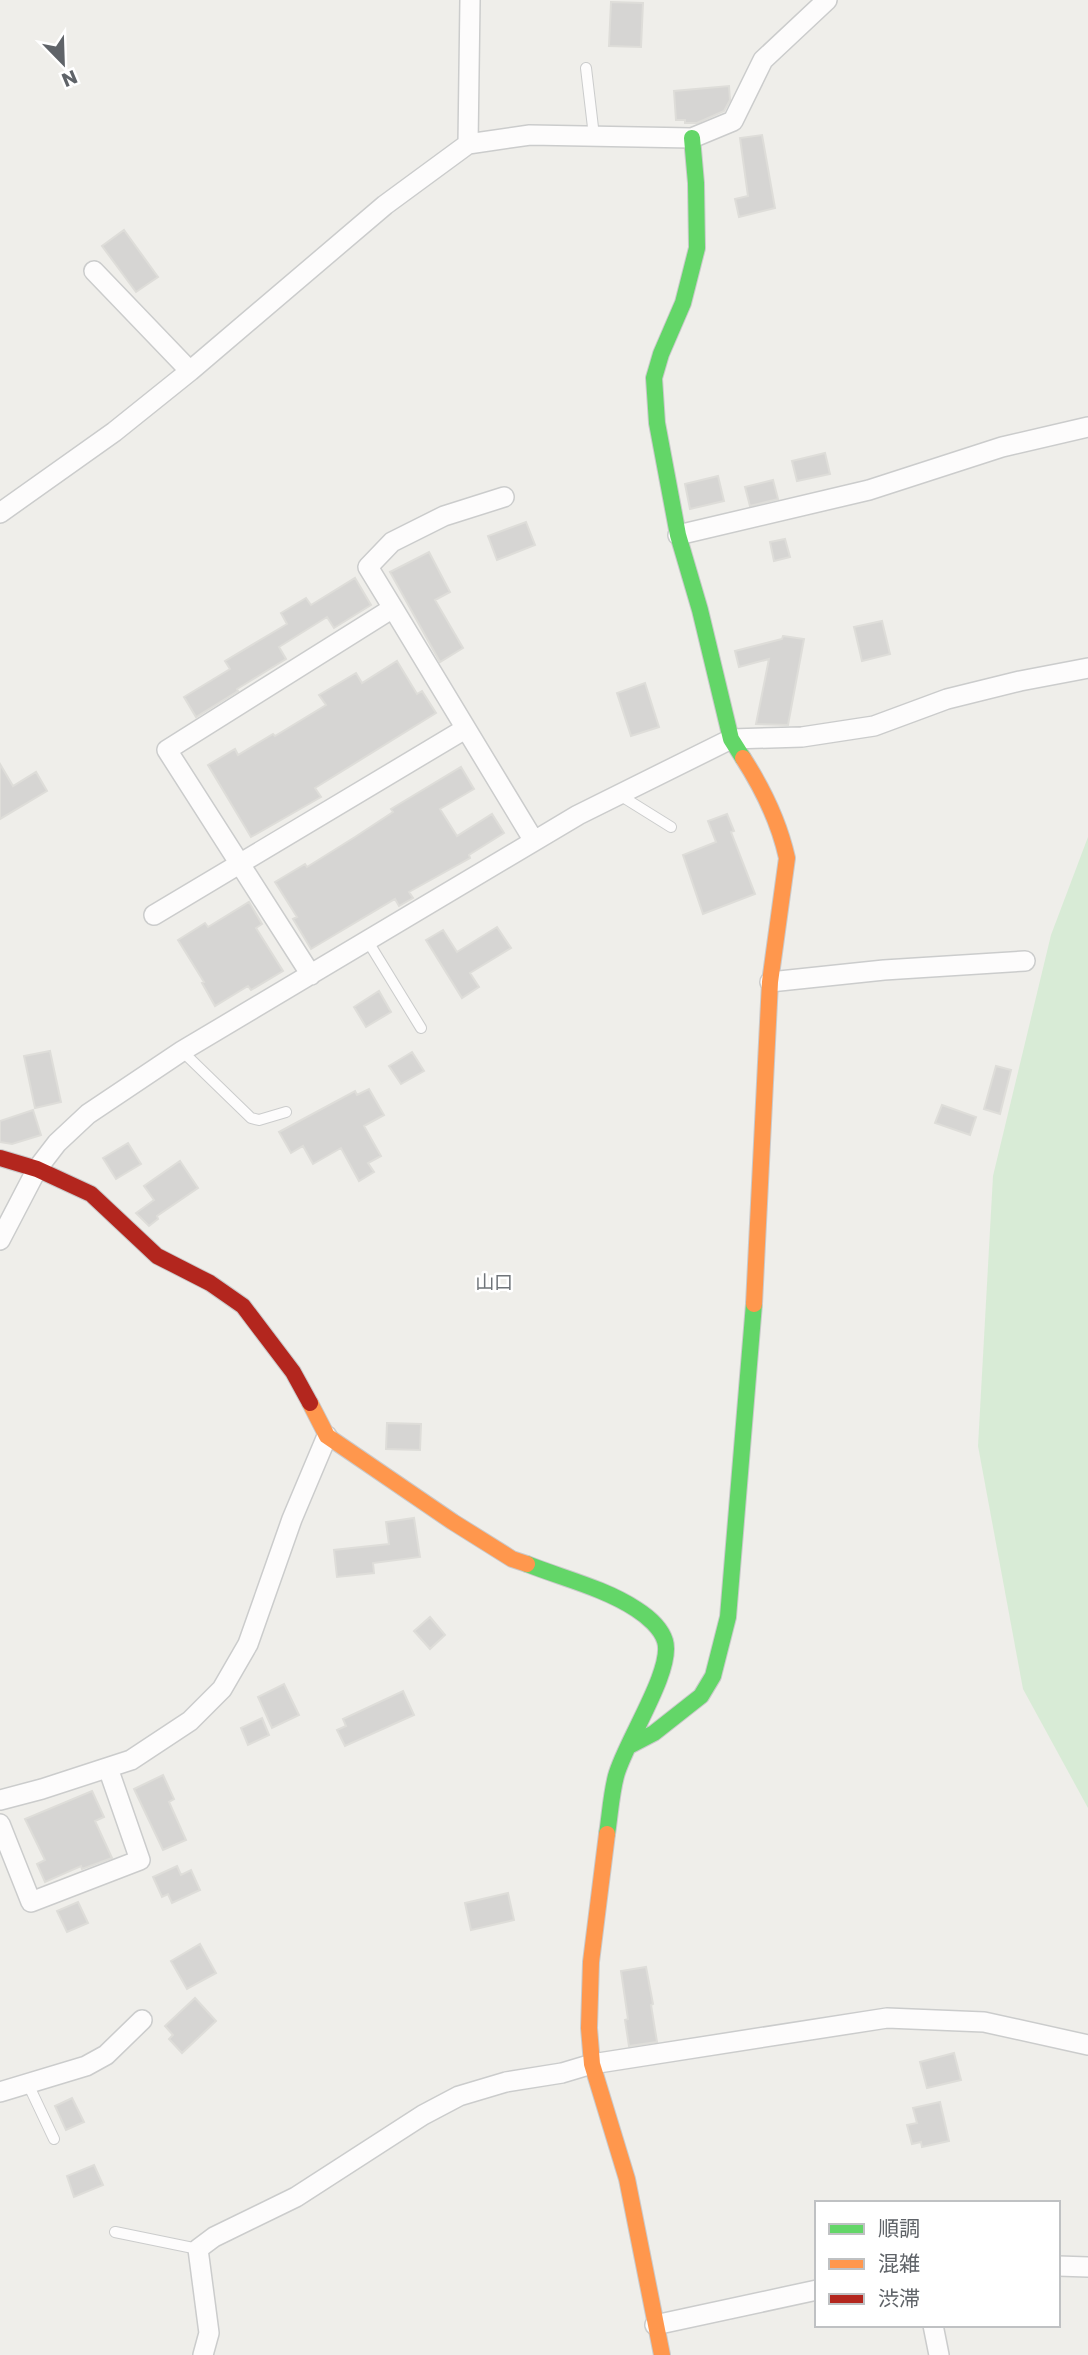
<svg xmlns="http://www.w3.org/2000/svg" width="1088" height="2355" viewBox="0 0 1088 2355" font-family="Poppins,'Noto Sans JP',sans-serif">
	<rect width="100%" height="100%" fill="#efeeea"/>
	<!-- green -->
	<path fill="#d8ebd6" d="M1088 837V1808L1023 1689 978 1446 993 1176 1051 935Z"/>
	<!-- building -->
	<path fill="#d6d5d3" stroke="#deddd9" stroke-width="2" d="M611 2 643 3 641 47 609 46Z
		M729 86 730 100 724 111 697 123H685V120H676L674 91Z
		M762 135 775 208 739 217 735 199 748 196 740 138Z
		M124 230 158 277 136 292 102 246Z
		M825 453 830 474 797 481 792 461Z
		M718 476 724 501 690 509 685 484Z
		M773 480 778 499 750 506 745 487Z
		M526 522 535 545 497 560 488 536Z
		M785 539 790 557 774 561 770 542Z
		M429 552 450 592 435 600 463 648 440 662 390 572Z
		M355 578 371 605 334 628 327 617 279 647 286 659 237 689 238 691 196 717 184 697 230 669 225 661 287 624 281 613 306 598 311 605Z
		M882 621 890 654 862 661 854 627Z
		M783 636 804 639 788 725 756 724 769 659 739 667 735 651 782 639Z
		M397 661 417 694 422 691 436 713 315 788 321 797 251 837 208 765 235 749 238 755 273 734 275 736 326 705 319 695 356 673 362 683Z
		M645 683 659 727 631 736 617 693Z
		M0 764 13 786 36 772 47 791 0 819Z
		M461 767 474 789 440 809 457 836 492 814 504 833 469 855 470 858 409 892 413 898 399 906 395 899 311 949 293 919 297 917 275 882 305 864 307 867 355 837 393 812 391 809Z
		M727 814 734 831 731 832 755 894 703 914 683 855 716 842 708 821Z
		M249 902 262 924 256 928 283 971 251 990 248 986 215 1006 202 983 204 982 178 940 205 923 208 927Z
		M497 927 511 948 470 973 479 987 462 998 426 940 443 930 457 952Z
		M379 991 391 1012 366 1027 354 1007Z
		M50 1051 61 1102 35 1108 24 1056Z
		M412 1052 424 1071 401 1084 389 1066Z
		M996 1066 1011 1070 1000 1114 984 1109Z
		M369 1089 384 1115 364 1126 381 1156 368 1163 374 1172 359 1181 341 1148 313 1164 303 1146 291 1153 279 1132 355 1091 357 1095Z
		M942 1105 976 1117 970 1135 935 1123Z
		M33 1110 41 1135 12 1144 0 1142V1121Z
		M128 1143 141 1164 116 1179 103 1158Z
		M180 1161 198 1188 157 1216 158 1219 149 1226 136 1213 154 1200 144 1186Z
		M387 1423 421 1424 420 1450 386 1449Z
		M414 1518 420 1557 373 1563 374 1573 337 1577 334 1550 389 1544 386 1522Z
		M430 1617 445 1635 430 1649 414 1631Z
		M284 1684 299 1715 272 1728 258 1697Z
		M403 1691 414 1715 345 1746 337 1730 346 1726 343 1719Z
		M262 1718 269 1735 248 1745 241 1728Z
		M163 1775 174 1799 169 1802 186 1840 163 1850 134 1789Z
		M92 1791 104 1817 95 1821 112 1858 82 1869 81 1866 45 1882 37 1864 45 1860 25 1819Z
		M177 1866 181 1875 191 1870 200 1890 172 1903 168 1894 162 1897 153 1877Z
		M508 1893 514 1920 471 1930 465 1903Z
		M78 1902 88 1923 67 1932 57 1911Z
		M200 1944 216 1973 187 1989 171 1961Z
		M646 1967 653 2004 651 2005 657 2042 629 2046 625 2020 628 2019 621 1971Z
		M195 1998 216 2021 182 2053 169 2039 173 2035 165 2026Z
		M954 2053 961 2080 927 2088 920 2062Z
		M72 2098 84 2122 66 2130 55 2106Z
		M940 2102 949 2141 922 2147 921 2142 912 2144 907 2125 917 2123 913 2108Z
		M94 2165 103 2185 74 2197 67 2176Z"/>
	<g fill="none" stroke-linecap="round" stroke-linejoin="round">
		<defs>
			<path id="lane" d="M586 68 594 136
				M618 794 671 827
				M367 940 421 1028
				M182 1051 251 1118 259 1120 286 1112
				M28 2084 54 2139
				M115 2232 198 2249"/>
			<path id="street" d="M468 144 470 0
				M94 271 190 371
				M0 513 114 432 190 371 385 205 468 144 530 135 692 138 733 121 763 60 827 0
				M678 535 869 490 1002 447 1088 427
				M393 608 368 567 392 542 444 516 504 497
				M154 915 465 729
				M311 975 167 750 393 608 534 841
				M770 982 884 970 1025 961
				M0 1240 37 1169 57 1143 88 1114 182 1051 578 815 731 739 802 737 874 726 947 699 1020 681 1088 668
				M0 1800 42 1789 131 1760 190 1721 222 1689 248 1644 292 1519 327 1436
				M0 1824 31 1902 140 1860 108 1768
				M0 2092 86 2066 106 2055 142 2020
				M1058 2266 1088 2267
				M655 2325 817 2290
				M933 2325 939 2355
				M203 2355 209 2333 198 2249 214 2237 296 2197 423 2115 459 2096 506 2082 562 2073 592 2064 887 2018 984 2022 1088 2045"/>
			<path id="fast" d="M692 138 696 183 697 248 683 303 661 354 654 378 657 423 678 535 700 610 731 739 743 758
				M527 1564C562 1578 604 1588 636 1609 647 1616 661 1628 665 1641 674 1670 624 1744 616 1776 611 1795 610 1815 607 1834
				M631 1745 654 1733 701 1696 713 1676 728 1617 754 1304"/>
			<path id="slow" d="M743 758C763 789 779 822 787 858L770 982 754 1304
				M310 1403 327 1436 453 1522 512 1559 527 1564
				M607 1834 591 1962 589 2028 592 2064 627 2179 662 2355"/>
			<path id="jam" d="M0 1158 37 1169 91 1194 157 1256 210 1283 243 1306 293 1372 310 1403"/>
		</defs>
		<!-- lane casing -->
		<use href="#lane" stroke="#cbcccc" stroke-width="12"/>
		<!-- street casing -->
		<use href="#street" stroke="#cbcccc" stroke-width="22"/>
		<!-- fast casing -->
		<use href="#fast" stroke="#cacacb" stroke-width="18"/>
		<!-- slow casing -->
		<use href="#slow" stroke="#cacacb" stroke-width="18"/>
		<!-- jam casing -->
		<use href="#jam" stroke="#cacacb" stroke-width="18"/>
		<!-- lane -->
		<use href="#lane" stroke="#fdfcfc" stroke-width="10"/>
		<!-- street -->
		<use href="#street" stroke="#fdfcfc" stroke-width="19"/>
		<!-- fast -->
		<use href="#fast" stroke="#63d668" stroke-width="16"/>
		<!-- slow -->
		<use href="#slow" stroke="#ff974d" stroke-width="16"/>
		<!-- jam -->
		<use href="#jam" stroke="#b3261e" stroke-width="16"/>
	</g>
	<g text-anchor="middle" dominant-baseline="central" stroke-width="5" stroke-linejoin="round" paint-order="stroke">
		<!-- neighbourhood labels -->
		<g font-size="19" fill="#70757a" stroke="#fff">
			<text x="494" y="1282">山口</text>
		</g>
	</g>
	<!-- legend -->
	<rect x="815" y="2201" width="245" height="126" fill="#ffffff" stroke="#bfc1c3" stroke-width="2"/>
	<rect x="829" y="2224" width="35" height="10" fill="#63d668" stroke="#bfc1c3" stroke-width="2"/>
	<text x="878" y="2236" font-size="21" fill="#5f6368">順調</text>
	<rect x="829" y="2259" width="35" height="10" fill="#ff974d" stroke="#bfc1c3" stroke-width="2"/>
	<text x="878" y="2271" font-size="21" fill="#5f6368">混雑</text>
	<rect x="829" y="2294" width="35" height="10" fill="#b3261e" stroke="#bfc1c3" stroke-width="2"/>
	<text x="878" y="2306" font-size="21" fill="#5f6368">渋滞</text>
	<!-- north arrow -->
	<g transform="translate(63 63) rotate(157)" stroke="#ffffff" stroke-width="5" paint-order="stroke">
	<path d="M0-5L12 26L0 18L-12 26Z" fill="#5f6368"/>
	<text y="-10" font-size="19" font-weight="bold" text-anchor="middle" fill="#5f6368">N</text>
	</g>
</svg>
